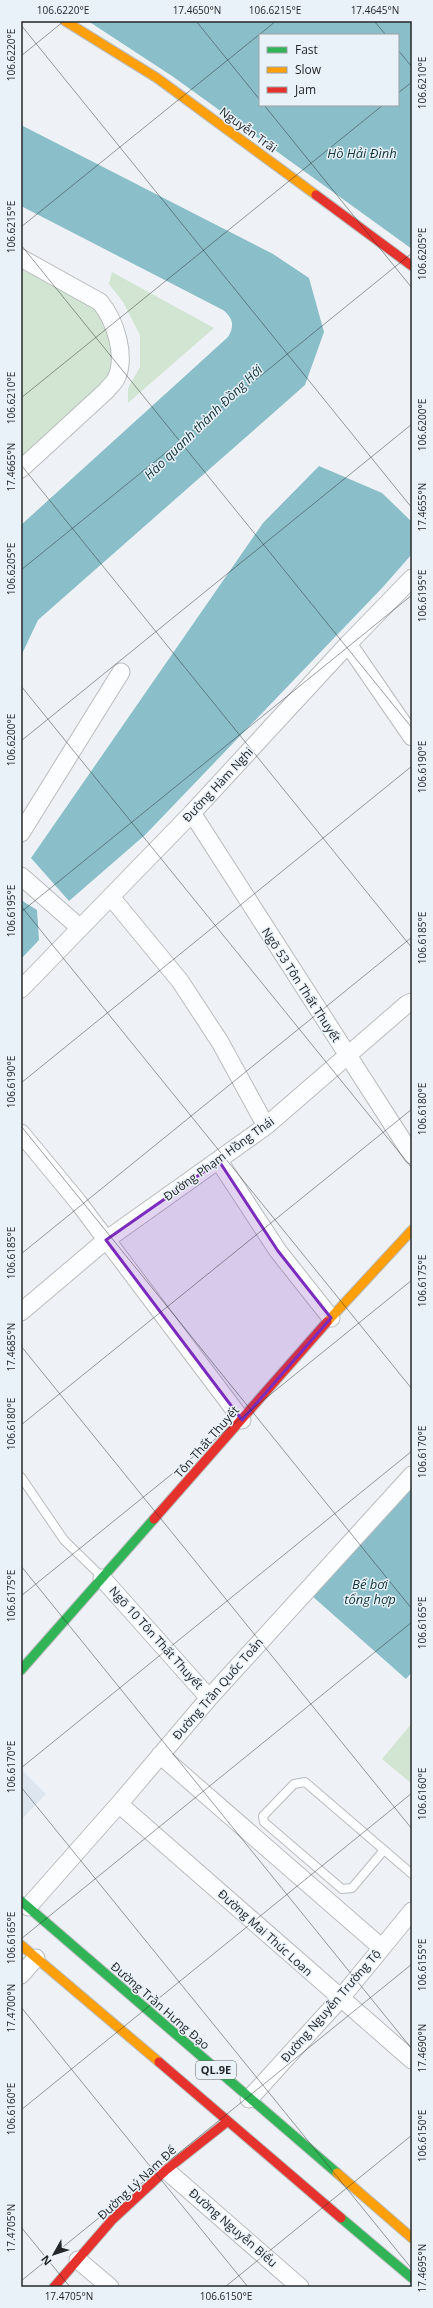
<svg xmlns="http://www.w3.org/2000/svg" width="433" height="2308" viewBox="0 0 433 2308" font-family="'Open Sans',sans-serif">
<style>
.built{fill:#dde6ef}
.green{fill:#d2e5d2}
.water{fill:#8abec8;fill-rule:evenodd}
.lines{fill:none;stroke-linecap:round;stroke-linejoin:round}
.lane-casing{stroke:#b8bcbe;stroke-width:10}
.street-casing{stroke:#b8bcbe;stroke-width:19}
.fast-casing{stroke:#b8bcbe;stroke-width:11}
.slow-casing{stroke:#b8bcbe;stroke-width:11}
.jam-casing{stroke:#b8bcbe;stroke-width:11}
.lane{stroke:#fcfdfe;stroke-width:8}
.street{stroke:#fcfdfe;stroke-width:17}
.fast{stroke:#30b455;stroke-width:9}
.slow{stroke:#ff9f0a;stroke-width:9}
.jam{stroke:#e5322d;stroke-width:9}
.marked{fill:#7b2cbf;fill-opacity:0.2;stroke:#7b2cbf;stroke-width:3;stroke-linejoin:round}
.ticks{fill:none;stroke:#242729;stroke-width:1;stroke-opacity:0.45}
.labels{text-anchor:middle;stroke-width:3;stroke-linejoin:round;paint-order:stroke}
.shield{fill:#eaf2f9;stroke:#5f6467;stroke-width:1}
.shield-label{font-size:11px;font-weight:bold;fill:#242729}
.street-label{font-size:12px;fill:#242729;stroke:#eaf2f9}
.water-label{font-size:13px;font-style:italic;fill:#0e3339;stroke:#eaf2f9}
.neatline{fill:none;stroke:#242729;stroke-width:1.5}
.ticks-label{font-size:10px;text-anchor:middle;fill:#242729}
</style>
<rect width="100%" height="100%" fill="#eef2f6"/>
<path class="built" d="M21,1769L46,1794L21,1820Z"/>
<path class="green" d="M21,266C44,276 92,301 105,321C114,335 112,356 113,372L21,465Z
M112,272L214,328L128,403V388L140,367V335L123,302L109,284Z
M412,1723V1784L382,1759Z"/>
<path class="water" d="M88,21H412V249L172,76ZM260,35H398V105H260Z
M21,125L273,254L309,278L324,332L305,385L38,620L21,656V525L228,337C235,326 233,318 223,310L21,206Z
M319,466L382,493L412,522V554L382,588L145,835L69,901L31,858L263,523Z
M21,900L37,910L39,940L21,959Z
M412,1481V1672L406,1679L311,1595Z"/>
<g class="lines">
<g class="lane-casing">
<path id="lane" d="M21,1477L64,1540L102,1577
M384,1850L352,1888L342,1889L264,1822L263,1816L294,1784L305,1782L412,1874"/>
</g>
<g class="street-casing">
<path id="street" d="M21,258L100,302C115,320 127,356 116,379C114,383 109,387 106,391L21,469
M348,644L412,737
M192,813L412,1155
M21,833L121,672
M21,876L79,927
M111,897L180,981L220,1042L266,1126
M21,989L192,813L348,644L412,578
M21,1133L78,1202L242,1420
M219,1161L278,1251L331,1318
M21,1312L106,1240L266,1126L407,1004L412,1002
M102,1578L209,1698
M160,1755L382,1948
M119,1804L412,2060
M28,1907L119,1804L209,1698L412,1475
M21,1975L36,1958
M249,2099L340,1999L412,1911
M166,2170L300,2287
M78,2260L110,2287"/>
</g>
<g class="fast-casing">
<path id="fast" d="M21,1670L154,1519
M21,1901L337,2173
M341,2218L412,2278"/>
</g>
<g class="slow-casing">
<path id="slow" d="M65,21L157,78L316,195
M327,1322L412,1230
M21,1945L159,2062
M337,2173L412,2238"/>
</g>
<g class="jam-casing">
<path id="jam" d="M316,195L412,266
M154,1519L327,1322
M159,2062L341,2218
M54,2287L112,2220L166,2170L228,2121"/>
</g>
<use href="#lane" class="lane"/>
<use href="#street" class="street"/>
<use href="#fast" class="fast"/>
<use href="#slow" class="slow"/>
<use href="#jam" class="jam"/>
</g>
<path class="marked" d="M219,1161L278,1251L331,1318L242,1420L106,1240Z"/>
<path class="ticks" d="M196,21L260,100M374,21L386,35M21,25L412,508M398,50L412,67M21,56L64,21M398,93L412,82M264,105L412,288M21,227L276,21M21,245L412,728M21,398L383,105M21,465L412,948M21,570L412,253M21,686L412,1168M21,741L412,424M21,906L412,1389M21,912L412,595M21,1083L412,766M21,1126L412,1609M21,1254L412,937M21,1346L412,1829M21,1425L412,1109M21,1566L412,2049M21,1596L412,1280M21,1768L412,1451M21,1787L412,2269M21,1939L412,1622M21,2007L248,2287M21,2110L412,1793M21,2227L70,2287M21,2281L412,1964M225,2287L412,2135"/>
<g class="labels">
<rect class="shield" x="196" y="2061" width="40" height="18" rx="3"/>
<g class="shield-label">
<text x="216" y="2074">QL.9E</text>
</g>
<g class="street-label">
<text transform="translate(248 130) rotate(36)" y="4">Nguyễn Trãi</text>
<text transform="translate(218 785) rotate(-47)" y="4">Đường Hàm Nghi</text>
<text transform="translate(301 985) rotate(57)" y="4">Ngõ 53 Tôn Thất Thuyết</text>
<text transform="translate(219 1159) rotate(-36)" y="4">Đường Phạm Hồng Thái</text>
<text transform="translate(207 1442) rotate(-49)" y="4">Tôn Thất Thuyết</text>
<text transform="translate(156 1638) rotate(48)" y="4">Ngõ 10 Tôn Thất Thuyết</text>
<text transform="translate(218 1689) rotate(-49)" y="4">Đường Trần Quốc Toản</text>
<text transform="translate(265 1933) rotate(42)" y="4">Đường Mai Thúc Loan</text>
<text transform="translate(160 2006) rotate(41)" y="4">Đường Trần Hưng Đạo</text>
<text transform="translate(331 2006) rotate(-49)" y="4">Đường Nguyễn Trường Tộ</text>
<text transform="translate(137 2183) rotate(-43)" y="4">Đường Lý Nam Đế</text>
<text transform="translate(233 2228) rotate(41)" y="4">Đường Nguyễn Biểu</text>
</g>
<g class="water-label">
<text x="362" y="158">Hồ Hải Đình</text>
<text transform="translate(203 422) rotate(-44)" y="5">Hào quanh thành Đồng Hới</text>
<text x="370" y="1589">Bể bơi<tspan x="370" dy="15">tổng hợp</tspan></text>
</g>
</g>
<rect width="433" height="2308" fill="none" stroke="#eaf2f9" stroke-width="44"/>
<rect x="259" y="34" width="140" height="72" fill="#eaf2f9" stroke="#9ba1a6"/>
<rect x="267" y="47" width="20" height="6" fill="#30b455" stroke="#9ba1a6"/>
<text x="295" y="54" font-size="12" fill="#242729">Fast</text>
<rect x="267" y="67" width="20" height="6" fill="#ff9f0a" stroke="#9ba1a6"/>
<text x="295" y="74" font-size="12" fill="#242729">Slow</text>
<rect x="267" y="87" width="20" height="6" fill="#e5322d" stroke="#9ba1a6"/>
<text x="295" y="94" font-size="12" fill="#242729">Jam</text>
<g transform="translate(54 2254) rotate(231)" stroke="#eaf2f9" stroke-width="3" paint-order="stroke">
<path d="M0-3L7 15L0 10L-7 15Z" fill="#242729"/>
<text y="-6" font-size="11" font-weight="bold" text-anchor="middle" fill="#242729">N</text>
</g>
<rect x="22" y="22" width="389" height="2264" class="neatline"/>
<g class="ticks-label">
<text x="63" y="14">106.6220°E</text>
<text x="197" y="14">17.4650°N</text>
<text x="275" y="14">106.6215°E</text>
<text x="375" y="14">17.4645°N</text>
<text transform="translate(11 55) rotate(-90)" y="4">106.6220°E</text>
<text transform="translate(422 83) rotate(-90)" y="4">106.6210°E</text>
<text transform="translate(11 227) rotate(-90)" y="4">106.6215°E</text>
<text transform="translate(422 254) rotate(-90)" y="4">106.6205°E</text>
<text transform="translate(11 398) rotate(-90)" y="4">106.6210°E</text>
<text transform="translate(422 425) rotate(-90)" y="4">106.6200°E</text>
<text transform="translate(11 467) rotate(-90)" y="4">17.4665°N</text>
<text transform="translate(422 507) rotate(-90)" y="4">17.4655°N</text>
<text transform="translate(11 569) rotate(-90)" y="4">106.6205°E</text>
<text transform="translate(422 596) rotate(-90)" y="4">106.6195°E</text>
<text transform="translate(11 740) rotate(-90)" y="4">106.6200°E</text>
<text transform="translate(422 767) rotate(-90)" y="4">106.6190°E</text>
<text transform="translate(11 911) rotate(-90)" y="4">106.6195°E</text>
<text transform="translate(422 938) rotate(-90)" y="4">106.6185°E</text>
<text transform="translate(11 1082) rotate(-90)" y="4">106.6190°E</text>
<text transform="translate(422 1109) rotate(-90)" y="4">106.6180°E</text>
<text transform="translate(11 1253) rotate(-90)" y="4">106.6185°E</text>
<text transform="translate(422 1281) rotate(-90)" y="4">106.6175°E</text>
<text transform="translate(11 1347) rotate(-90)" y="4">17.4685°N</text>
<text transform="translate(11 1424) rotate(-90)" y="4">106.6180°E</text>
<text transform="translate(422 1452) rotate(-90)" y="4">106.6170°E</text>
<text transform="translate(11 1596) rotate(-90)" y="4">106.6175°E</text>
<text transform="translate(422 1623) rotate(-90)" y="4">106.6165°E</text>
<text transform="translate(11 1767) rotate(-90)" y="4">106.6170°E</text>
<text transform="translate(422 1794) rotate(-90)" y="4">106.6160°E</text>
<text transform="translate(11 1938) rotate(-90)" y="4">106.6165°E</text>
<text transform="translate(422 1965) rotate(-90)" y="4">106.6155°E</text>
<text transform="translate(11 2008) rotate(-90)" y="4">17.4700°N</text>
<text transform="translate(422 2048) rotate(-90)" y="4">17.4690°N</text>
<text transform="translate(11 2109) rotate(-90)" y="4">106.6160°E</text>
<text transform="translate(422 2136) rotate(-90)" y="4">106.6150°E</text>
<text transform="translate(11 2228) rotate(-90)" y="4">17.4705°N</text>
<text transform="translate(422 2268) rotate(-90)" y="4">17.4695°N</text>
<text x="69" y="2300">17.4705°N</text>
<text x="226" y="2300">106.6150°E</text>
</g>
</svg>
